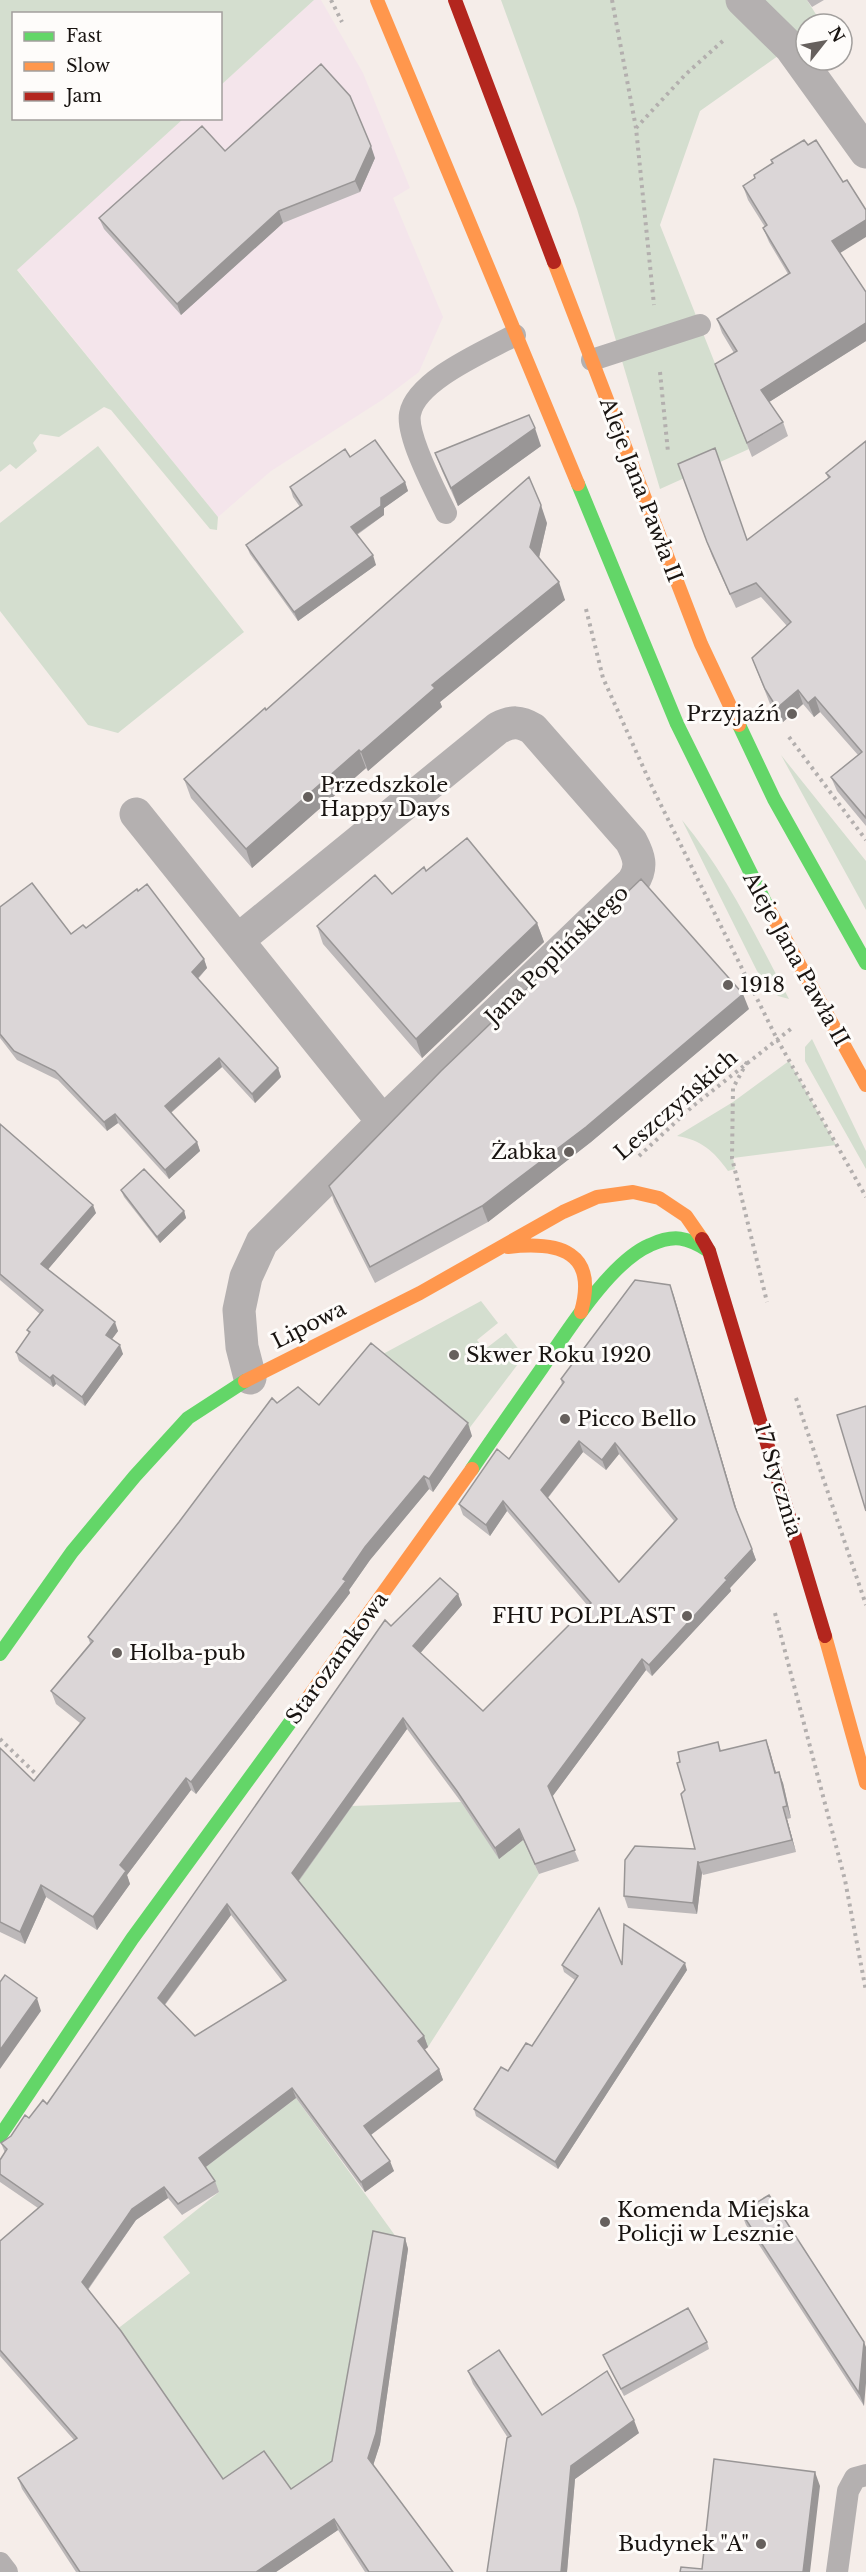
<svg xmlns="http://www.w3.org/2000/svg" width="866" height="2572" viewBox="0 0 866 2572" font-family="'Libre Baskerville',serif">
<style>
.commercial{fill:#f4e5eb}
.green{fill:#d4decf}
.lines{fill:none;stroke-linecap:round;stroke-linejoin:round}
.path{stroke:#b3afae;stroke-width:4;stroke-dasharray:3 4.5;stroke-linecap:butt}
.lane{stroke:#b4b0b0;stroke-width:22}
.street{stroke:#b4b0b0;stroke-width:33}
.fast{stroke:#63d668;stroke-width:14}
.slow{stroke:#ff974d;stroke-width:14}
.jam{stroke:#b3261e;stroke-width:14}
.wall{fill:#bcb8b9;fill-rule:evenodd}
.shaded-wall{fill:#999696}
.building{fill:#dbd6d7;stroke:#999696;stroke-width:1.5;fill-rule:evenodd}
.poi-dot{fill:#66605d;stroke:#fefcfa;stroke-width:2}
.labels{text-anchor:middle;stroke-width:6;stroke-linejoin:round;paint-order:stroke}
.street-label{font-size:21px;fill:#191411;stroke:#fefcfa}
.poi-label{font-size:21px;fill:#191411;stroke:#fefcfa;text-anchor:start}
</style>
<rect width="100%" height="100%" fill="#f5ede9"/>
<path class="commercial" d="M314,0H321L363,73L410,188L393,198L443,317L419,372L382,400L271,471L218,517L17,269L183,119L220,118L221,85Z"/>
<path class="green" d="M0,0H314L221,85L220,14H14V118L183,119L17,270L218,517L217,530L210,529L111,410L104,407L59,437L40,434L33,443L37,451L16,469L10,464L0,472Z
M501,0H807L822,24H806V36L700,111L660,225L749,449L660,489L577,209Z
M98,446L244,632L118,733L88,725L0,611V523Z
M781,755L866,861V910Z
M682,820C727,874 756,937 789,999L778,996L757,971Z
M812,1039L866,1151V1169L805,1061V1047Z
M789,1061L836,1145L733,1158L735,1169L728,1171C714,1151 701,1140 677,1136L733,1102Z
M481,1301L498,1323L477,1340L484,1350L506,1333L524,1356L468,1430L383,1354Z
M461,1802L499,1858L523,1840L539,1874L428,2047L292,1879L352,1806Z
M296,2098L404,2248L339,2469L295,2500L222,2484L116,2330L190,2273L163,2237L219,2192L203,2169Z"/>
<g class="lines">
<path class="path" d="M331,0L342,22
M612,0L636,128L654,305
M636,128L685,75L726,38
M660,372L668,452
M586,609L603,678L653,789L777,1039L866,1197
M789,737L866,840
M747,1062L733,1088L732,1158L767,1302
M639,1156L693,1106L792,1028
M796,1398L866,1605
M775,1613L845,1880L866,1991
M0,1739L40,1778"/>
<path class="lane" d="M592,360L700,325
M446,513C436,492 406,436 410,414C416,380 486,351 515,335
M0,2563L7,2572
M837,2572L848,2491L855,2478L866,2475"/>
<path class="street" d="M742,0L791,48L866,152
M136,814L383,1122
M238,940L498,728C512,721 520,721 533,729L631,841C639,856 643,867 633,882L383,1122L262,1242L246,1277L239,1310L242,1347L250,1378"/>
<path class="fast" d="M578,484L677,724L768,908
M739,725L774,799L866,963
M472,1469C495,1435 519,1401 542,1368C567,1332 610,1262 650,1245C674,1234 687,1237 709,1251
M0,1654L72,1552L135,1476L188,1418L245,1381
M0,2136L132,1939L297,1713"/>
<path class="slow" d="M377,0L578,484
M554,262L701,644L739,725
M768,908L866,1085
M508,1247C560,1241 598,1252 581,1312
M245,1381L420,1293L563,1212L597,1197L633,1192L659,1198L686,1216L702,1239
M825,1636L866,1783
M297,1713L472,1469"/>
<path class="jam" d="M455,0L554,262
M702,1239L709,1251L825,1636"/>
</g>
<path class="wall" d="M807,0H824L812,7Z
M225,151L375,158L360,192L283,223L181,315L104,229L99,218Z
M771,160L840,253L866,341L769,402L783,422L788,436L752,457L715,364L734,353L722,333L717,319L788,274L769,242L763,228L765,227L748,200L743,186L755,178L754,175L772,164Z
M866,441V826L837,791L831,777L858,755L820,712L814,717L803,704L783,722L770,704L752,658L787,626L761,597L736,608L712,556L678,464L747,540L828,478L826,473Z
M541,446L458,506L442,471L435,453Z
M350,457L405,482L408,491L384,508V515L357,535L376,565L298,621L250,554L246,545L300,507L293,497L290,487Z
M547,523L539,558L565,600L440,702L442,707L368,771L366,768L252,868L191,798L184,779L266,710Z
M426,871L537,923L544,942L422,1058L323,944L317,926L392,894Z
M0,907L71,934L86,928L204,959L207,968L198,979L278,1068L281,1077L255,1103L222,1067L171,1113L197,1142L200,1151L169,1179L118,1123L107,1131L58,1080L17,1060L0,1038Z
M749,1009L591,1142L488,1222L375,1283L334,1202L329,1186Z
M0,1124L96,1213L48,1269L118,1331L112,1339L123,1354L85,1406L56,1384L53,1387L19,1361L16,1352L29,1334L27,1330L40,1314L0,1280Z
M121,1190L184,1211L186,1218L160,1243L124,1197Z
M670,1285L738,1514L756,1560L730,1588L731,1591L652,1676L646,1670L552,1797L579,1861L539,1874L523,1840L499,1859L461,1802L407,1729L299,1881L424,2036L428,2047L424,2050L439,2069L443,2080L371,2135L394,2171L365,2192L296,2098L206,2167L215,2181L219,2192L182,2215L168,2198L136,2220L88,2290L223,2479L291,2489L332,2461L405,2238L408,2249L380,2444L373,2465L453,2572H365L338,2530L276,2572H76L22,2489L18,2478L74,2440L0,2356V2241L38,2208L0,2182V2160L5,2153L1,2143L11,2136L29,2118L47,2104L391,1626L458,1594L462,1605L420,1653L483,1711L588,1606L507,1511L490,1536L463,1515L459,1504L509,1459L562,1385L561,1379ZM583,1452L606,1470L619,1454L674,1521L619,1582L548,1498ZM231,1915L283,1982L195,2036L165,2005Z
M277,1403L319,1405L472,1436L433,1492L429,1489L370,1560L349,1590L350,1593L196,1794L191,1790L127,1875L130,1884L97,1930L46,1897L25,1944L0,1932V1748L34,1781L80,1723L56,1704L51,1691L90,1643L88,1637Z
M766,1740L776,1772L783,1783L791,1818L787,1819L796,1852L703,1875L702,1873L697,1914L628,1908L624,1896L695,1849L680,1762L718,1742L721,1751Z
M562,1965H622L687,1970L558,2169L476,2116L474,2109L532,2046L575,1980L564,1972Z
M741,2212L864,2342V2406L746,2225Z
M707,2342L709,2349L624,2396L606,2361L603,2355Z
M468,2371L542,2415L639,2433L575,2479L567,2572H487L508,2438L473,2384Z"/>
<path class="shaded-wall" d="M371,146L375,158L360,192L355,181Z
M279,211L283,223L181,315L177,304Z
M866,220V237L837,255L832,241Z
M866,323V341L766,404L761,390Z
M535,428L541,446L458,506L451,488Z
M405,482L408,491L384,508V515L354,536L351,527L381,498Z
M541,505L547,523L537,566L530,547Z
M373,555L376,565L298,621L294,612Z
M559,582L565,600L440,702L442,707L368,771L361,752L432,685Z
M798,690L803,704L783,722L777,708Z
M815,697L820,712L814,717L808,703Z
M359,750L366,768L252,868L246,849Z
M537,923L544,942L422,1058L416,1039Z
M204,959L207,968L195,981L192,972Z
M743,994L749,1009L591,1142L488,1222L482,1206Z
M219,1058L222,1067L168,1115L165,1106Z
M278,1068L281,1077L255,1103L252,1094Z
M115,1114L118,1123L107,1131L104,1122Z
M197,1142L200,1151L169,1179L165,1170Z
M93,1205L96,1213L45,1273L41,1264Z
M184,1211L186,1218L160,1243L157,1237Z
M670,1285L674,1296L739,1518L735,1507Z
M115,1322L118,1331L109,1343L106,1335Z
M120,1345L123,1354L85,1406L82,1397Z
M53,1375L56,1384L53,1387L50,1378Z
M468,1423L472,1436L433,1492L429,1479Z
M579,1441L583,1452L545,1501L541,1490Z
M615,1443L619,1454L606,1470L602,1460Z
M424,1476L429,1489L370,1560L349,1590L350,1593L196,1794L191,1782L343,1579L365,1547Z
M503,1501L507,1511L490,1536L486,1525Z
M752,1549L756,1560L730,1588L731,1591L652,1676L649,1665Z
M458,1594L462,1605L417,1657L413,1646Z
M642,1659L646,1670L552,1797L548,1786Z
M403,1718L407,1729L296,1884L292,1873Z
M766,1740L770,1751L779,1784L775,1773Z
M779,1772L783,1783L791,1818L787,1806Z
M186,1778L191,1790L127,1875L130,1884L97,1930L93,1917L120,1865Z
M783,1807L787,1819L796,1852L792,1840Z
M519,1829L523,1840L499,1859L495,1848Z
M698,1861L702,1873L697,1914L693,1903Z
M41,1885L46,1897L25,1944L20,1932Z
M227,1904L231,1915L162,2008L158,1998Z
M685,1963L687,1970L558,2169L555,2162Z
M37,1998L41,2011L0,2069V2050Z
M424,2036L428,2047L422,2052L418,2041Z
M439,2069L443,2080L368,2137L364,2126Z
M292,2088L296,2098L203,2169L199,2158Z
M390,2161L394,2171L365,2192L361,2182Z
M164,2187L168,2198L136,2220L85,2293L82,2282L132,2209Z
M405,2238L408,2249L380,2444L372,2469L368,2458Z
M864,2342L866,2347V2383L864,2406L859,2393Z
M634,2420L639,2433L575,2479L567,2572H561L571,2466Z
M815,2472L820,2486L810,2572H803Z
M334,2519L338,2530L276,2572H256Z"/>
<path class="building" d="M321,64L350,96L371,146L355,181L279,211L177,304L99,218L202,126L225,151Z
M804,140L808,145L816,140L843,182L847,180L866,210V220L832,241L866,292V323L761,390L783,422L747,443L715,364L737,351L717,319L790,273L763,228L767,225L743,186L755,178L754,175L773,163L771,160Z
M529,415L535,428L451,488L435,453Z
M375,440L405,482L381,498V506L351,527L373,555L294,612L246,545L302,505L290,487L345,449L350,457Z
M866,441V818L831,777L862,752L815,697L808,703L798,690L777,708L765,689L752,658L791,622L756,583L730,594L707,542L678,464L715,448L747,540L830,477L826,473Z
M529,477L541,505L530,547L559,582L432,685L435,688L361,752L359,750L246,849L184,779L265,708L266,710Z
M467,838L537,923L416,1039L317,926L375,875L392,894L424,867L426,871Z
M641,879L743,994L586,1127L482,1206L370,1267L329,1186L441,1071Z
M32,883L71,934L83,925L86,928L137,889L138,891L147,884L204,959L192,972L278,1068L252,1094L219,1058L165,1106L197,1142L165,1170L115,1114L104,1122L55,1071L14,1051L0,1034V907Z
M0,1124L93,1205L41,1264L115,1322L106,1335L120,1345L82,1397L53,1375L50,1378L16,1352L30,1332L27,1330L43,1310L0,1274Z
M144,1169L184,1211L157,1237L121,1190Z
M635,1280L670,1285L735,1507L752,1549L725,1578L727,1580L649,1665L642,1659L548,1786L575,1850L535,1864L519,1829L495,1848L457,1791L403,1718L292,1873L424,2036L418,2041L439,2069L364,2126L390,2161L361,2182L292,2088L199,2158L215,2181L178,2204L164,2187L132,2209L82,2282L121,2331L223,2479L264,2451L291,2489L332,2461L373,2231L405,2238L376,2433L368,2458L453,2572H369L334,2519L256,2572H80L18,2478L77,2438L0,2350V2241L43,2204L0,2174V2160L7,2149L1,2143L11,2136L25,2115L29,2118L43,2100L47,2104L385,1620L391,1626L440,1578L458,1594L413,1646L483,1711L591,1603L503,1501L486,1525L459,1504L497,1449L509,1459L564,1382L561,1379ZM579,1441L602,1460L615,1443L677,1519L619,1582L541,1490ZM227,1904L286,1980L195,2036L158,1998Z
M371,1343L468,1423L429,1479L424,1476L365,1547L343,1579L346,1581L191,1782L186,1778L120,1865L126,1871L93,1917L41,1885L20,1932L0,1922V1748L34,1781L85,1718L51,1691L93,1641L88,1637L179,1522L272,1398L277,1403L298,1387L319,1405Z
M866,1406V1511L837,1415Z
M766,1740L775,1773L779,1772L787,1806L783,1807L792,1840L698,1863V1861L693,1903L624,1896L625,1860L635,1846L695,1849L681,1794L685,1790L677,1763L680,1762L678,1752L718,1742L720,1751Z
M599,1908L622,1965L624,1924L685,1963L555,2162L474,2109L501,2067L508,2071L526,2043L532,2046L578,1976L562,1965Z
M5,1975L37,1998L0,2050V1982Z
M769,2195L864,2342L859,2393L741,2212Z
M688,2308L707,2342L621,2389L603,2355Z
M499,2350L542,2415L607,2371L634,2420L571,2466L561,2572H487L507,2438L511,2436L468,2371Z
M714,2459L815,2472L803,2572H680L681,2567L702,2569Z"/>
<g class="poi-dot">
<circle cx="792" cy="714" r="6"/>
<circle cx="308" cy="797" r="6"/>
<circle cx="728" cy="985" r="6"/>
<circle cx="569" cy="1152" r="6"/>
<circle cx="454" cy="1355" r="6"/>
<circle cx="565" cy="1419" r="6"/>
<circle cx="687" cy="1616" r="6"/>
<circle cx="117" cy="1653" r="6"/>
<circle cx="605" cy="2222" r="6"/>
<circle cx="761" cy="2544" r="6"/>
</g>
<g class="labels">
<g class="street-label">
<text transform="translate(641 490) rotate(69)" y="7">Aleje Jana Pawła II</text>
<text transform="translate(557 955) rotate(-44)" y="7">Jana Poplińskiego</text>
<text transform="translate(796 959) rotate(61)" y="7">Aleje Jana Pawła II</text>
<text transform="translate(676 1105) rotate(-41)" y="7">Leszczyńskich</text>
<text transform="translate(309 1325) rotate(-27)" y="7">Lipowa</text>
<text transform="translate(778 1480) rotate(73)" y="7">17 Stycznia</text>
<text transform="translate(337 1658) rotate(-54)" y="7">Starozamkowa</text>
</g>
<g class="poi-label">
<text x="780" y="721" text-anchor="end">Przyjaźń</text>
<text x="320" y="792">Przedszkole<tspan x="320" dy="24">Happy Days</tspan></text>
<text x="740" y="992">1918</text>
<text x="557" y="1159" text-anchor="end">Żabka</text>
<text x="466" y="1362">Skwer Roku 1920</text>
<text x="577" y="1426">Picco Bello</text>
<text x="675" y="1623" text-anchor="end">FHU POLPLAST</text>
<text x="129" y="1660">Holba-pub</text>
<text x="617" y="2217">Komenda Miejska<tspan x="617" dy="24">Policji w Lesznie</tspan></text>
<text x="749" y="2551" text-anchor="end">Budynek "A"</text>
</g>
</g>
<rect x="12" y="12" width="210" height="108" fill="#fefcfa" stroke="#a29f9d" stroke-width="1.5"/>
<rect x="24" y="32" width="30" height="9" fill="#63d668" stroke="#a29f9d" stroke-width="1.5"/>
<text x="66" y="42" font-size="18" fill="#191411">Fast</text>
<rect x="24" y="62" width="30" height="9" fill="#ff974d" stroke="#a29f9d" stroke-width="1.5"/>
<text x="66" y="72" font-size="18" fill="#191411">Slow</text>
<rect x="24" y="92" width="30" height="9" fill="#b3261e" stroke="#a29f9d" stroke-width="1.5"/>
<text x="66" y="102" font-size="18" fill="#191411">Jam</text>
<g transform="translate(824 42) rotate(59)"><circle r="28" fill="#fefcfa" stroke="#a29f9d" stroke-width="1.5"/>
<path d="M0-4.5L10 22L0 15L-10 22Z" fill="#66605d"/>
<text y="-9" font-size="16" font-weight="bold" text-anchor="middle" fill="#191411">N</text>
</g>
</svg>
